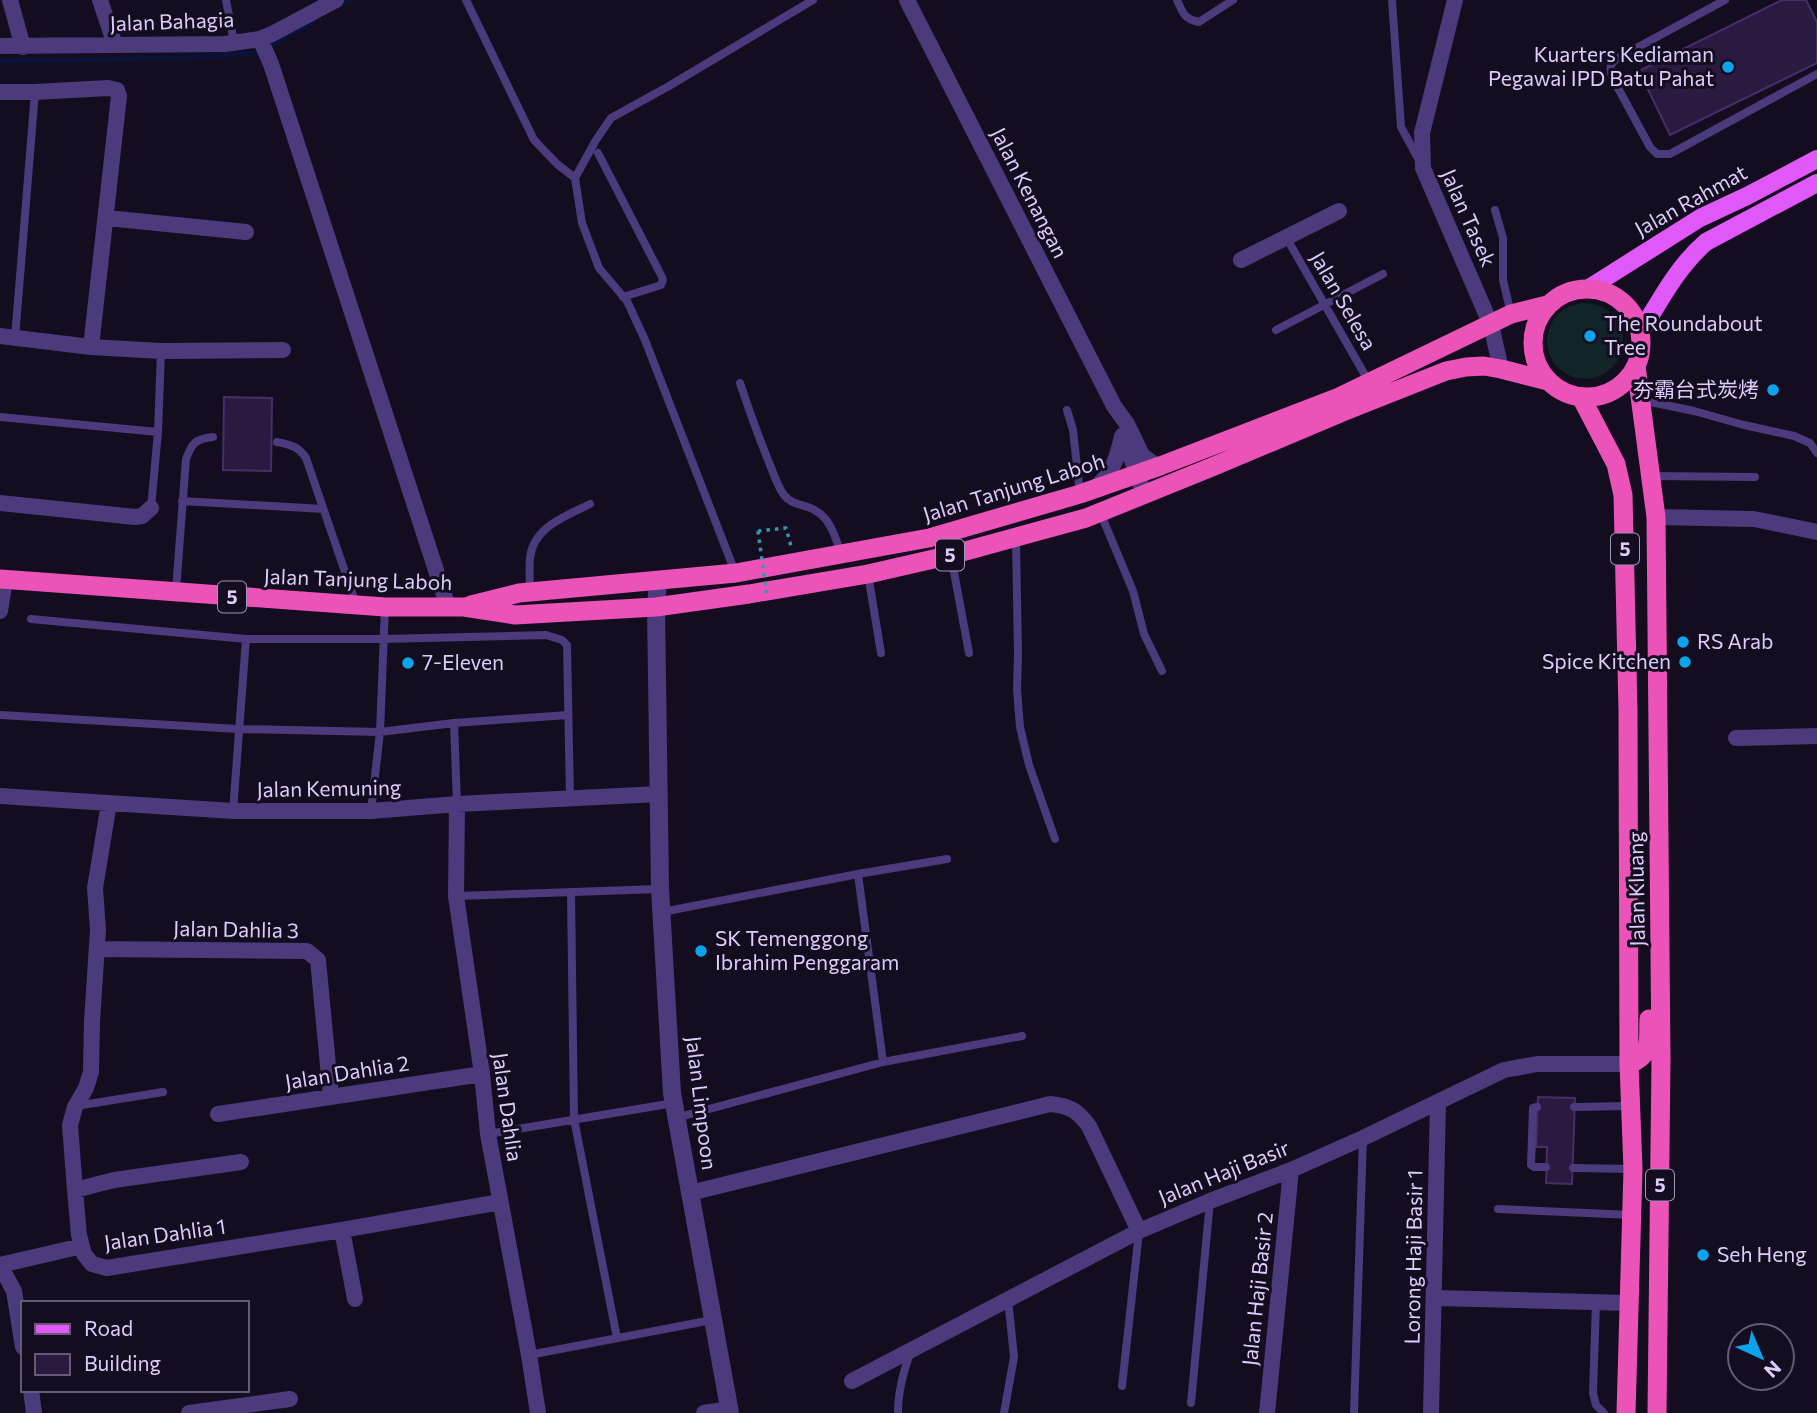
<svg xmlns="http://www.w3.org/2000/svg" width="1817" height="1413" viewBox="0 0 1817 1413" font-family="Commissioner,'Noto Sans SC',sans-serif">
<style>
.green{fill:#112428}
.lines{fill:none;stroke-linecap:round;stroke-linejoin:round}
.stream{stroke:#0b123a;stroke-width:5}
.building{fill:#2a1a3f;stroke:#472d6a;stroke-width:2}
.path{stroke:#3298ac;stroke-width:3.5;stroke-dasharray:3.5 5;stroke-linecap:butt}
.service{stroke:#4b3a7c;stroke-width:8}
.minor{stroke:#4b3a7c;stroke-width:16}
.tertiary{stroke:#4b3a7c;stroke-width:18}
.primary{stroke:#e059f8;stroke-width:18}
.trunk{stroke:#ec53b8;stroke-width:19}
.path-bridge{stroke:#3298ac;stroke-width:3.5;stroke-dasharray:3.5 5;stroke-linecap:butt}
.poi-dot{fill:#0aa3ec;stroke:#140d1f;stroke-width:2.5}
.labels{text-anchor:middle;stroke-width:6;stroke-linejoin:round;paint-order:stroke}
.shield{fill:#140d1f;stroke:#a193ba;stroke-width:2}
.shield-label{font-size:19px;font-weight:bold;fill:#ddcdfd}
.street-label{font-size:21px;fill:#ddcdfd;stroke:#140d1f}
.poi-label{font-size:21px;fill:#ddcdfd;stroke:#140d1f;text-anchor:start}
</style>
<rect width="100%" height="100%" fill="#140d1f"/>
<path class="green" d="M1547 341a38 38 0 1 1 76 0a38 38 0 1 1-76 0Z"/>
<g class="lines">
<path class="stream" d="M337,7L350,0
M0,61L184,58L257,53L314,21"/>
</g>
<path class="building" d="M1782,0H1806L1817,22V63L1670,135L1639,71Z
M224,397L272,398L271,471L223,470Z
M1538,1097L1575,1098L1572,1184L1546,1183L1547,1147H1536Z"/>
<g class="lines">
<path class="path" d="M758,531L786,528L791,546"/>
<path class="service" d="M226,0L234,42
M466,0L534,140L557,164L575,178
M1177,0C1183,13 1184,19 1199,22L1233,0
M1392,0L1401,127L1420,162
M1725,0L1618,58C1610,64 1609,67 1612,77L1650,147L1657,154H1670L1817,74
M598,153L662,277L663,280L661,285L623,297
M1495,210L1503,238V280L1511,314
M1286,237L1369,382
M1276,330L1383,274
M15,338L35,92
M740,383C749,410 759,438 770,465C774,475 778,487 784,495C790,503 799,504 808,507C829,514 835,535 841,554
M1641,400L1694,411L1744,425L1794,436L1810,443L1817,453
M1067,410L1073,430L1080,494
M0,417L158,432
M277,442C291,445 298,446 306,458L356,604
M1651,476L1755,477
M182,501L323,509
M151,508L158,432L161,351
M1100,512L1133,591L1144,634L1162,671
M1016,540L1018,654L1017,690L1020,727L1029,765L1055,839
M951,556L969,653
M735,572L645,340L627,301L599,268L582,223L575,178L596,140L611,118L669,86L813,0
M868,574L881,653
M176,590L186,459C192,443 195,439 213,437
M530,592C530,580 529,569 530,558C533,527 566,516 590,504
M31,619L246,639H383L546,635L562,640L567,645L570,798
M0,715L238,729L380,732L454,723L568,715
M454,723L457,804
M233,811L246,639
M371,811L380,732L385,607
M858,874L947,859
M571,892L574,1119L617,1338
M456,896L660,889
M662,912L858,874L883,1062
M76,1106L163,1092
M1537,1107L1533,1108L1531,1165L1534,1167H1546
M1574,1107L1630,1106
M676,1118L883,1062L1022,1036
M488,1134L674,1103
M1573,1168L1633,1169
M1498,1209L1632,1215
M1596,1302L1593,1393L1596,1405L1604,1413
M529,1355L712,1320
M1122,1386L1139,1232
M1191,1403L1210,1201
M898,1413C898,1391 903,1372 911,1351
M1004,1413L1014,1357L1008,1299
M1354,1413L1363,1138"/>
<path class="minor" d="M10,0L23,47
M100,0L115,45
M907,0L1114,406L1127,424L1142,455L1151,462L1160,466
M1455,0L1422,133L1423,168L1491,325L1501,369
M260,39L271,64L448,607
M0,46L225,44L260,39L272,34L336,0
M0,92H35L108,88L117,90L119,96L91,347
M107,218L246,232
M1241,260L1339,211
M0,336L91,347L161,351L283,350
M1123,435L1144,494
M1095,488C1113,472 1117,459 1122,436
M0,503L135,517L142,516L151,508
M1656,517L1754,519L1817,532
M0,611L5,580
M1736,738L1817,736
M0,796L233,811H371L457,804L659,794
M109,803L95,888L98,930L92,1021L91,1072L86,1088L75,1107L70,1125L75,1190L79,1235L84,1254L92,1264L107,1268L342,1230L500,1202
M457,804L456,896L482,1074L488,1134L529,1355L538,1413
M97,949L307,951L318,960L331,1097
M218,1114L482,1074
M75,1190L114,1180L241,1162
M690,1193L1050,1104C1070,1106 1077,1110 1089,1126L1139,1231
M342,1230L355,1299
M0,1265L14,1291L23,1347
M0,1265L82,1246
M1435,1298L1629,1303
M852,1381L1139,1231L1210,1201L1291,1170L1363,1138L1504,1070L1537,1064H1629
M31,1390L34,1413
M189,1413L290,1399
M704,1413L729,1409
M1267,1413L1291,1170
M1431,1413L1438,1102"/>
<path class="tertiary" d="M658,581L656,607L660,889L672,1093L730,1413"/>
<path class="primary" d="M1589,288L1700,218L1747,196L1817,159
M1640,333C1660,301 1677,267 1706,242L1817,183"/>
<path class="trunk" d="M1533 343a54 54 0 1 1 108 0a54 54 0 1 1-108 0Z
M1636,366L1656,517L1661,1060L1657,1413
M1581,397L1616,464L1623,495L1628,711L1629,1064L1633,1169L1626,1413
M0,579L385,607H464L515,615L656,607L749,594L868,574L951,555L1086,518L1212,467L1345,411L1446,371L1466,367L1484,366L1501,369L1548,381
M471,605L519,593L736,573L929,538L1080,494L1160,466L1339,397L1511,314L1547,305
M1629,1064C1653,1056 1648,1040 1649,1019"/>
<path class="path-bridge" d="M758,531L767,597"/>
</g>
<g class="poi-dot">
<circle cx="1728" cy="67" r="7"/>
<circle cx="1590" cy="336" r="7"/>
<circle cx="1773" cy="390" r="7"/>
<circle cx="1683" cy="642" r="7"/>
<circle cx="1685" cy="662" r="7"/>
<circle cx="408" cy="663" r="7"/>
<circle cx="701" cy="951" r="7"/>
<circle cx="1703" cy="1255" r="7"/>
</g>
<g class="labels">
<g class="shield">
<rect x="1611" y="533.5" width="28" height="31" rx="5"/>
<rect x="936" y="539.5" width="28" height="31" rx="5"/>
<rect x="218" y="581.5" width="28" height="31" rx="5"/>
<rect x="1646" y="1169.5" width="28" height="31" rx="5"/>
</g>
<g class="shield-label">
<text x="1625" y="556">5</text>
<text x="950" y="562">5</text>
<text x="232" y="604">5</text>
<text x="1660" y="1192">5</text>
</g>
<g class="street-label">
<text transform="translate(172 22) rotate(-2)" y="7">Jalan Bahagia</text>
<text transform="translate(1029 193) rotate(63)" y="7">Jalan Kenangan</text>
<text transform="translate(1691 201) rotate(-29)" y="7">Jalan Rahmat</text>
<text transform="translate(1468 218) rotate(66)" y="7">Jalan Tasek</text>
<text transform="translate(1343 301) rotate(60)" y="7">Jalan Selesa</text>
<text transform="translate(1014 488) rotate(-17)" y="7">Jalan Tanjung Laboh</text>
<text transform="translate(358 580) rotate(2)" y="7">Jalan Tanjung Laboh</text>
<text transform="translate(329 789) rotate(-1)" y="7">Jalan Kemuning</text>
<text transform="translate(1637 889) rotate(-91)" y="7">Jalan Kluang</text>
<text transform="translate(236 930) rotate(1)" y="7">Jalan Dahlia 3</text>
<text transform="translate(347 1073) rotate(-9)" y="7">Jalan Dahlia 2</text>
<text transform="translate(701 1103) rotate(83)" y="7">Jalan Limpoon</text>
<text transform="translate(507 1107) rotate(82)" y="7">Jalan Dahlia</text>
<text transform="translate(1224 1173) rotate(-22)" y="7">Jalan Haji Basir</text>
<text transform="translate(165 1235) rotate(-8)" y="7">Jalan Dahlia 1</text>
<text transform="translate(1414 1257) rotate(-89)" y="7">Lorong Haji Basir 1</text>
<text transform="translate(1258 1289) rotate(-84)" y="7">Jalan Haji Basir 2</text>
</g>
<g class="poi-label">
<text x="1714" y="62" text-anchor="end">Kuarters Kediaman<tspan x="1714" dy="24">Pegawai IPD Batu Pahat</tspan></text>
<text x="1604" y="331">The Roundabout<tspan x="1604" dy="24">Tree</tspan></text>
<text x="1759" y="397" text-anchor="end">夯霸台式炭烤</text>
<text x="1697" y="649">RS Arab</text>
<text x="1671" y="669" text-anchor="end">Spice Kitchen</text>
<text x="422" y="670">7-Eleven</text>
<text x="715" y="946">SK Temenggong<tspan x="715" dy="24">Ibrahim Penggaram</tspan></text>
<text x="1717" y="1262">Seh Heng</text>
</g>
</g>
<rect x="21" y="1301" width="228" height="91" fill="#140d1f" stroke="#645a78" stroke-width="2"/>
<rect x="35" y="1324" width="35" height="10" fill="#e059f8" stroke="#645a78" stroke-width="2"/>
<text x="84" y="1336" font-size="21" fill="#ddcdfd">Road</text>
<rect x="35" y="1354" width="35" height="21" fill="#2a1a3f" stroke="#645a78" stroke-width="2"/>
<text x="84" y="1371" font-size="21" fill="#ddcdfd">Building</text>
<g transform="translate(1761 1357) rotate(136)"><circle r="33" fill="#140d1f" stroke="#645a78" stroke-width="2"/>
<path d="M0-5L12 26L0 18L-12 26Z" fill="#0aa3ec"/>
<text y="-10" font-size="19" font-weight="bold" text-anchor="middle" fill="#ddcdfd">N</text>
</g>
</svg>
